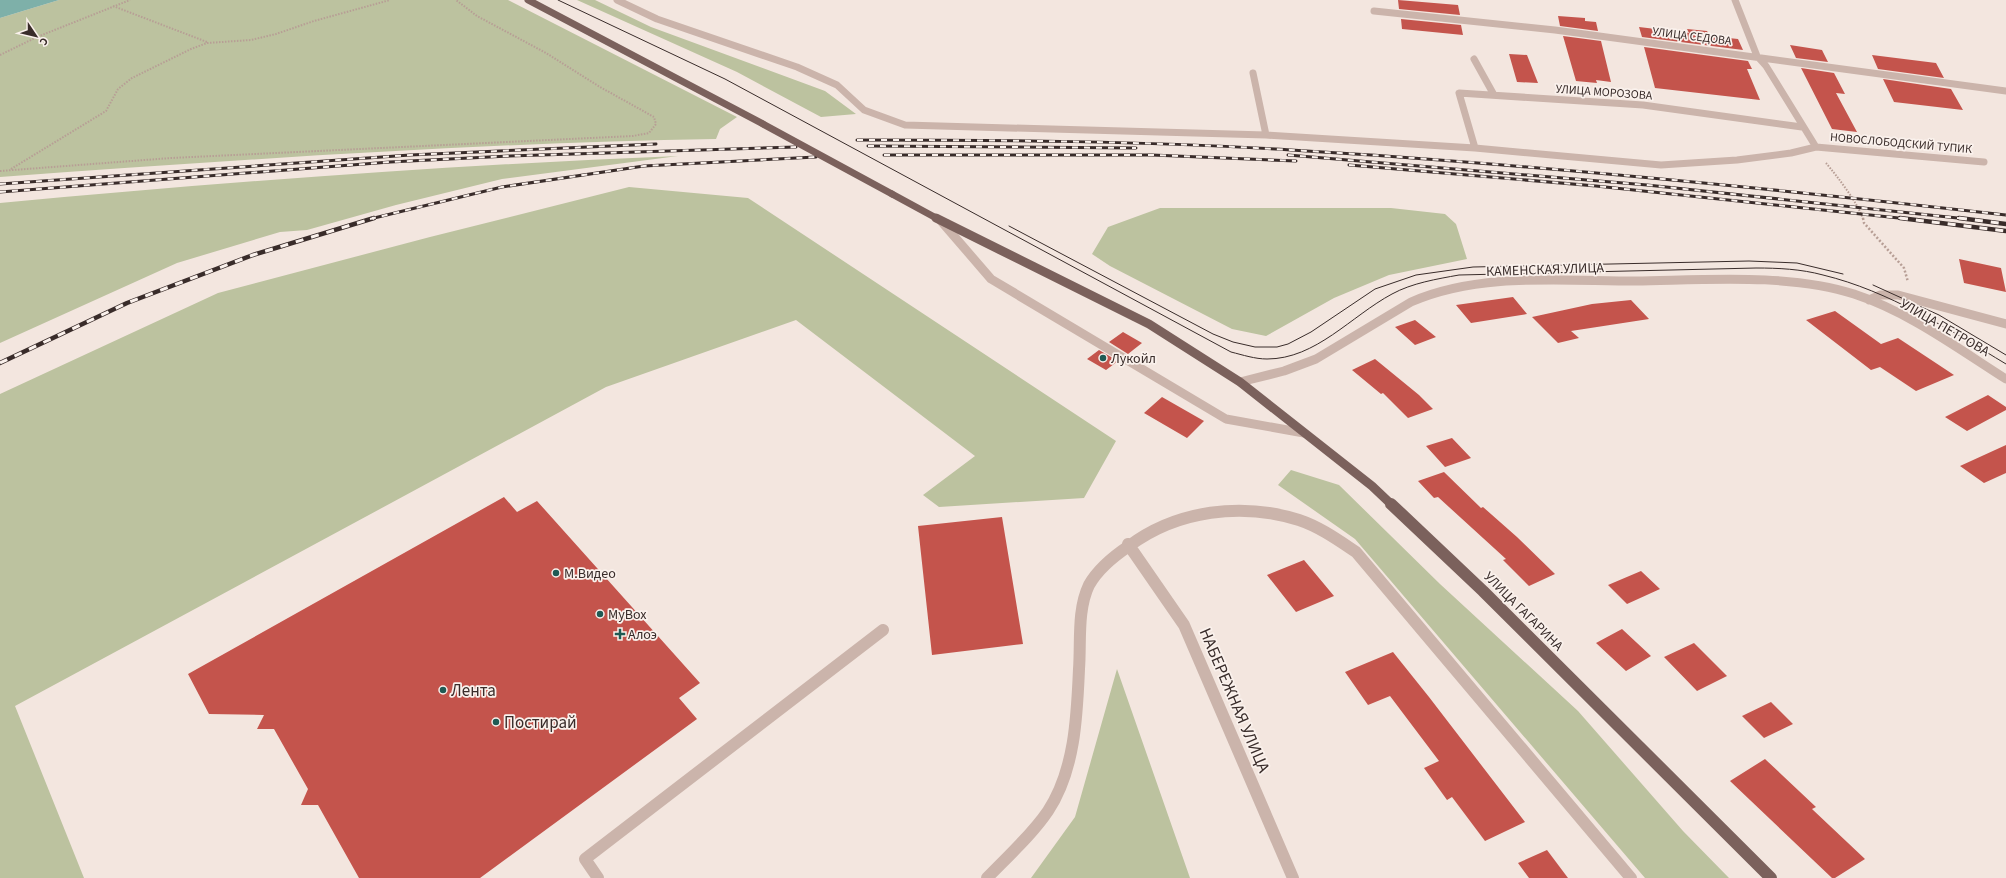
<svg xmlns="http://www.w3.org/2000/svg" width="2006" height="878" viewBox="0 0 2006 878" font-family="'Source Sans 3',sans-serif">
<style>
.green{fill:#bcc29f}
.water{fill:#7eb0a9}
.building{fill:#c4544c}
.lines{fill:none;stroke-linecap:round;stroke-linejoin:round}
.path-far1{stroke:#b79e95;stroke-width:2;stroke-dasharray:1.5 1.5;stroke-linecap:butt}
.path{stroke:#b79e95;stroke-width:2.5;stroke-dasharray:2 2;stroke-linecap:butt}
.minor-far2{stroke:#cbb4ab;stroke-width:7}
.minor-far1{stroke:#cbb4ab;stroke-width:9}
.minor{stroke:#cbb4ab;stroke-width:12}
.major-far2{stroke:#7b615c;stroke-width:7}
.major-far1{stroke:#7b615c;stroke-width:9}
.major{stroke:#7b615c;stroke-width:12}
.tram{stroke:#392c2a;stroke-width:1}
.rail-far1-casing{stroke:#392c2a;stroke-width:3}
.rail-casing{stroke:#392c2a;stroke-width:4.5}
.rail-far1{stroke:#faf1ec;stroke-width:2;stroke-dasharray:6;stroke-linecap:butt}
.rail{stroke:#faf1ec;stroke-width:3;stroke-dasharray:8;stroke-linecap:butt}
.major-bridge{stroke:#7b615c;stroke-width:7}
.poi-dot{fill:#205a54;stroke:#faf1ec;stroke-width:1.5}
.labels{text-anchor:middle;stroke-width:3.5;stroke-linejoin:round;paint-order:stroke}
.far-street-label{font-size:12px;fill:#392c2a;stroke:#faf1ec}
.street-label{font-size:14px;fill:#392c2a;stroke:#faf1ec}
.poi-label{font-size:14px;fill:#392c2a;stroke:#faf1ec;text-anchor:start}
.near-poi-label{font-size:17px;fill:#392c2a;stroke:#faf1ec;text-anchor:start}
.near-street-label{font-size:17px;fill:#392c2a;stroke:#faf1ec}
</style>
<rect width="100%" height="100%" fill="#f3e6df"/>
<path class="green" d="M59,0H508L737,117L720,129L716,139C477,143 238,160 0,177V18Z
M577,0H595L651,27L825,91L856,114L821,117L737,72Z
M678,156L502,179L396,205L307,230L280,232L177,263L0,343V203C226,182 451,165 678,156Z
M629,187L748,198L1116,441L1084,498L939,507L923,495L975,456L796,320L606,387L15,706L84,878H0V394L218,293L430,237Z
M1160,208H1391L1445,214L1456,224L1467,259L1389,275L1334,298L1266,336L1232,329L1110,266L1092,254L1108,227Z
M1291,470L1339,485L1440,584L1578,711L1683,831L1729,878H1645L1355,539L1278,485Z
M1117,669L1190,878H1031L1075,817Z"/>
<path class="water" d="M0,0H59L0,18Z"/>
<path class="building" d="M1398,0L1458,5L1460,15L1399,9Z
M1558,16L1585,18V21L1596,22L1598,31L1560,26Z
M1401,19L1461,25L1463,35L1402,29Z
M1639,27L1689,33L1687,29L1707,31L1710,36L1738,39L1743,50L1642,37Z
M1563,36L1601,41L1611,82L1596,80L1597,83L1576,81Z
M1790,45L1822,50L1828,62L1796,58Z
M1644,47L1748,61L1752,69H1747L1760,100L1655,88Z
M1509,54L1527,55L1538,83L1517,82Z
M1872,55L1936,63L1944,78L1878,69Z
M1801,68L1834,73L1845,94L1836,93L1857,132L1832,129Z
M1883,79L1951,89L1963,110L1894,102Z
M1959,259L2001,268L2006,292L1964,283Z
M1513,297L1527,314L1471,323L1456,305Z
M1631,300L1649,319L1571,331L1579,338L1558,343L1532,317L1592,304Z
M1835,311L1881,344L1898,338L1954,375L1916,391L1880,367L1871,370L1806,320Z
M1415,320L1436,337L1415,345L1395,327Z
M1123,332L1142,343L1128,354L1109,342Z
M1099,350L1118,361L1106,370L1087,359Z
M1375,359L1419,395L1433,409L1408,418L1383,393L1381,394L1352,370Z
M1988,395L2006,407V410L1967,431L1945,417Z
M1162,397L1204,421L1187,438L1144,413Z
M1452,438L1471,458L1445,467L1426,446Z
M2006,445V473L1984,483L1960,466Z
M1444,472L1481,508L1483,507L1517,537L1555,574L1529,586L1503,560L1506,559L1438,497L1434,498L1418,481Z
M504,497L517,512L537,501L700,683L679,698L697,719L480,878H359L318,805H301L308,789L274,729H257L264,715L209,714L188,674Z
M1002,517L1023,644L932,655L918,526Z
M1304,560L1334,596L1296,612L1267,575Z
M1641,571L1660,589L1627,604L1608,585Z
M1622,629L1651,656L1626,671L1596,643Z
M1694,643L1727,676L1697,691L1664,657Z
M1393,652L1429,697L1525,822L1485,841L1452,797L1447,800L1424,768L1439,761L1390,696L1368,705L1345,672Z
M1771,702L1793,724L1764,738L1742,716Z
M1765,759L1816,807L1812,809L1865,859L1835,878H1832L1730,781Z
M1547,850L1568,878H1529L1518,863Z"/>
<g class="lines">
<path class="path-far1" d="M113,6L207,42
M0,55L37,37L130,0
M1826,163C1837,176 1858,203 1863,219
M11,169L106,111L118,89L132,78L191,49L207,43L251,40L276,34L314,21L390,0
M0,171L171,158L633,136L649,133L656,124L654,117L600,87L546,53L477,16L456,0"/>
<path class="path" d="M1863,218L1864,223L1904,268L1908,282"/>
<path class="minor-far2" d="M617,0L657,19L797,67L837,85L864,110L905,125L1266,135L1475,148L1661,165L1737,160L1791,153L1816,147L1766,66L1757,56L1735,0
M1374,11L1555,30L2006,91
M1474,59L1494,95
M1253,73L1266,135
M1816,147L1984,162
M1475,148L1459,93L1643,105L1802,127"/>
<path class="minor-far1" d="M941,221L991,279L1226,419L1304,433
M1869,300L1880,295H1898L2006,324
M1240,382L1284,371L1316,359L1411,302C1479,272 1563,281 1636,281C1704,280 1789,273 1854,294C1909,312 1957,348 2006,379"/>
<path class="minor" d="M1128,544L1184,625L1293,878
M598,878L585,859L883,630
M987,878C1008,856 1031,836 1048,811C1075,770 1077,716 1079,669C1081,642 1077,610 1089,585C1098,569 1114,556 1129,546C1177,510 1242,502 1299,520C1320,527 1338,540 1356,552L1631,878"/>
<path class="major-far2" d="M528,0L763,124
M892,194L938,219"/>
<path class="major-far1" d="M936,218L1149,324L1240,382L1372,486L1392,505"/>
<path class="major" d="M1391,504L1483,591L1771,878"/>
<path class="tram" d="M558,0L725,79L1231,352C1243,355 1255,359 1267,359C1316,359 1351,316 1392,294C1412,283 1437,279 1459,275L1756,268C1778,268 1801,269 1823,275C1889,291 1948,329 2006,364
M1009,226L1213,334L1233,342L1255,347H1277L1288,344L1311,332L1375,289L1416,275L1473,267L1749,261L1797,263L1843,274
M1873,285L1939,315L2006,355"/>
<g class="rail-far1-casing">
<path id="rail-far1" d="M857,140C1002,140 1146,141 1291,150C1530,164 1768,188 2006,215
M868,146L1136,148
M884,155H1152L1296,161
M1288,155L1647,185L1967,219
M1349,165L1596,186L1908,219
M0,184L410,155L656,144
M0,192L390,162L509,156L796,147
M370,219L502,187L644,166L816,157"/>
</g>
<g class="rail-casing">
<path id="rail" d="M1900,218L2006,231
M1959,218L2006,224
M0,363L127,303L253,255L374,218"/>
</g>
<use href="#rail-far1" class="rail-far1"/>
<use href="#rail" class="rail"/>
<path class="major-bridge" d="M763,124L892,194"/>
</g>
<g class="poi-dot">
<circle cx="1103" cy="358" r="4"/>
<circle cx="556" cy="573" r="4"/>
<circle cx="600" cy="614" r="4"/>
<path d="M618 628h4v4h4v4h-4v4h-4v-4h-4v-4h4z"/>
<circle cx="443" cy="690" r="4"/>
<circle cx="496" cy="722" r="4"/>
</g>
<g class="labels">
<g class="far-street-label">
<text transform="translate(1692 36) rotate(7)" y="4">УЛИЦА СЕДОВА</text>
<text transform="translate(1604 92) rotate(4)" y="4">УЛИЦА МОРОЗОВА</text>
<text transform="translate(1901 143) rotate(5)" y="4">НОВОСЛОБОДСКИЙ ТУПИК</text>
</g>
<g class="street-label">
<text transform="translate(1545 269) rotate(-2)" y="5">КАМЕНСКАЯ УЛИЦА</text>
<text transform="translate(1945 327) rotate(30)" y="5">УЛИЦА ПЕТРОВА</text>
<text transform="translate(1524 611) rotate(45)" y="5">УЛИЦА ГАГАРИНА</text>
</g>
<g class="poi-label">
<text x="1111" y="363">Лукойл</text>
<text x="564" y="578">М.Видео</text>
<text x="608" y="619">MyBox</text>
<text x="628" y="639">Алоэ</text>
</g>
<g class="near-poi-label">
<text x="451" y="696">Лента</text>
<text x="504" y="728">Постирай</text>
</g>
<g class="near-street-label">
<text transform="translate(1235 700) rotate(67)" y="6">НАБЕРЕЖНАЯ УЛИЦА</text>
</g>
</g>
<g transform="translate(36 36) rotate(125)" stroke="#faf1ec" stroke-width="3" paint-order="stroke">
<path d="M0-3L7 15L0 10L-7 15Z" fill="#392c2a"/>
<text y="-6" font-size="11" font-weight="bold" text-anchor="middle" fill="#392c2a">С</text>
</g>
</svg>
